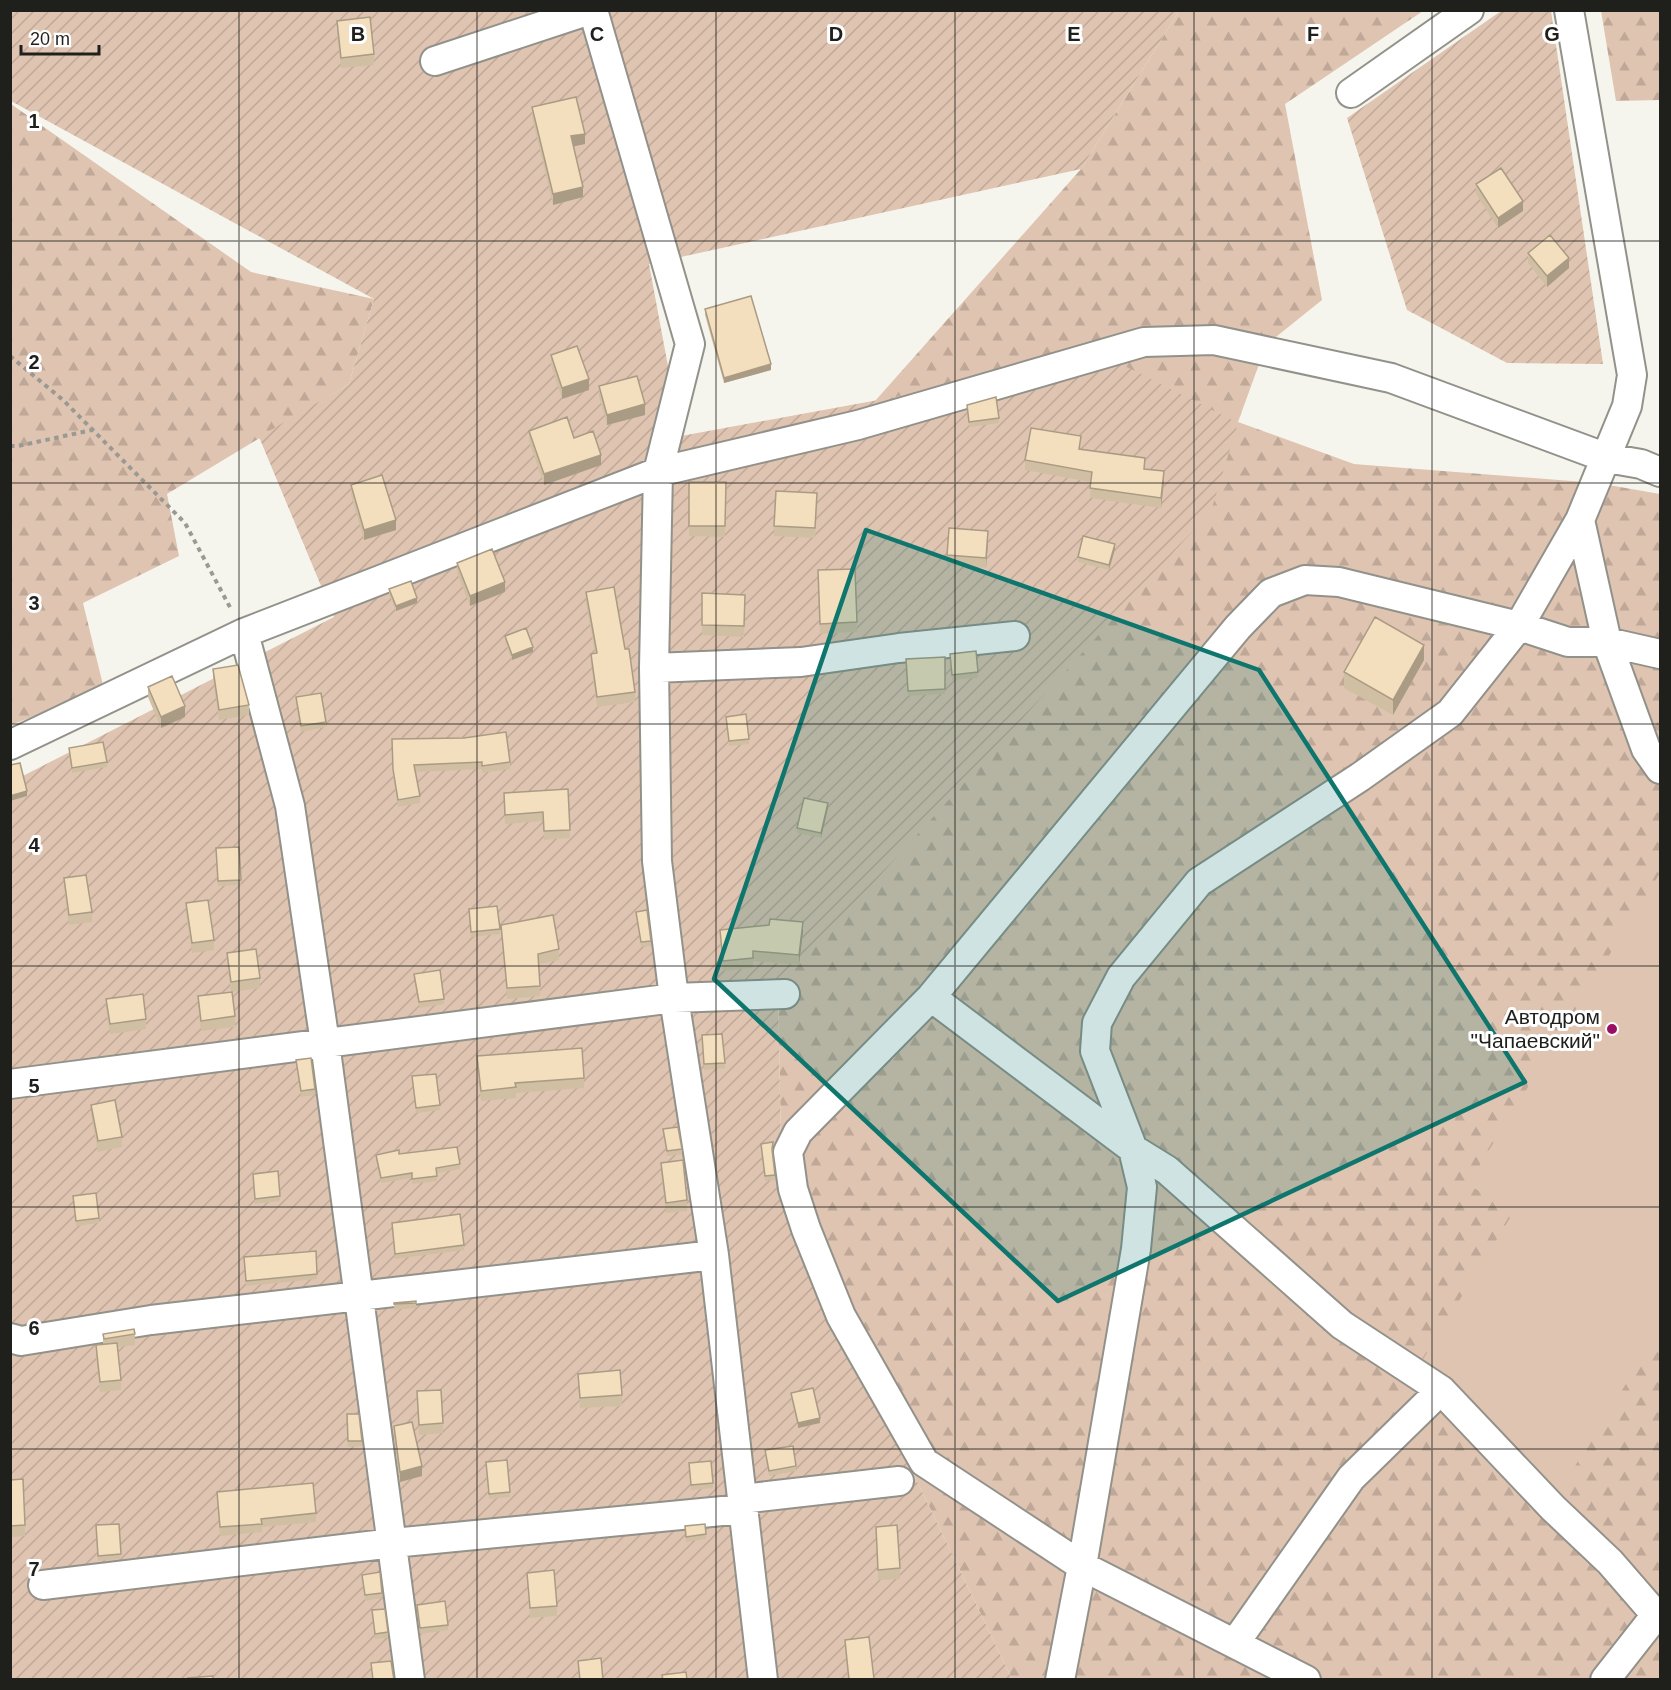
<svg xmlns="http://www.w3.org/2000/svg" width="1671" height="1690" viewBox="0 0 1671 1690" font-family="Helvetica,sans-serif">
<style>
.forest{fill:url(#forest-firs)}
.garden{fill:url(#garden-furrows)}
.pitch{fill:#dfc4b1}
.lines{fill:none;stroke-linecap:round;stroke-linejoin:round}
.minor-casing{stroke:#92918a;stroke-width:32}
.path{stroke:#9a9993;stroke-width:4;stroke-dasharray:4.5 4.5;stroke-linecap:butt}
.minor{stroke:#fff;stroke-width:28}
.wall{fill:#d1bfa3}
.shaded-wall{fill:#aa9b84}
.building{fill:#f3debd;stroke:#aa9b84;stroke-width:1.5}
.marked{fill:#0f766e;fill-opacity:0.2;stroke:#0f766e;stroke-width:4.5;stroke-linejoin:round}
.grid{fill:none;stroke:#1f1f1c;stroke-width:1.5;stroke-opacity:0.55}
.poi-dot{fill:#980f64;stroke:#fff;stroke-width:2}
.labels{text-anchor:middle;stroke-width:6;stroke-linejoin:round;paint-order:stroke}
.poi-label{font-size:21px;fill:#1f1f1c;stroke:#fff;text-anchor:end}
.grid-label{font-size:20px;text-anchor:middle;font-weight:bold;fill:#1f1f1c;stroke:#fff;stroke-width:6;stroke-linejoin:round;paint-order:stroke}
</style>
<defs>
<pattern id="forest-firs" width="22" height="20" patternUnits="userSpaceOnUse" patternTransform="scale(1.5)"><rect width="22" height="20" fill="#dfc4b1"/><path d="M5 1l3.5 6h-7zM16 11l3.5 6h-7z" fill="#bfa898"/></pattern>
<pattern id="garden-furrows" width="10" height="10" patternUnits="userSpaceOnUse" patternTransform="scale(1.5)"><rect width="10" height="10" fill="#dfc4b1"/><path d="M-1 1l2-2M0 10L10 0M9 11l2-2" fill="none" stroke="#bfa898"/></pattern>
</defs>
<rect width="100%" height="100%" fill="#f6f5ed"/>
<path class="forest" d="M1179,11H1423L1285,104L1322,300L1266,345L1238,422L1354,464L1597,483L1660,494V1679H1012L816,1271L786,1213V1179L781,1147L778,988L1109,359L875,401L1081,169Z
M1601,11H1660V100L1616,101Z
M11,104L251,272L374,299L349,384L167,494L179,556L83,603L104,689L11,725Z"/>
<path class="garden" d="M11,11H1179L1081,169L649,264L681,436L1109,358L1238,423L1211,511L778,988L781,1147L786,1179V1213L816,1271L1012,1679H11V782L334,617L259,437L349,384L374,299L11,101Z
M1501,11H1551L1603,364L1507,363L1407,310L1347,118Z"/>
<path class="pitch" d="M1660,873V1329L1559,1492L1401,1395L1513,1213L1468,1184Z"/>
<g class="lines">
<g class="minor-casing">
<path id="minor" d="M593,10L690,344L658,472L654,668L657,861L674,998L714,1255L763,1680
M435,61L590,10
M1351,93L1469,10
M1580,520L1607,642L1646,749L1660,769
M244,633L290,806L325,1043L410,1680
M654,668L801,662L899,648L1015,636
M10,745L244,633L658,472L858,425L1144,342L1214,340L1391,378L1607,458L1641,464L1660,472
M931,997L1133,1149L1167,1170L1342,1325L1441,1390L1553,1508L1610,1562L1656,1615L1605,1680
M10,1084L674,998L785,994
M10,1338L21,1341L151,1320L714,1255
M742,1499L899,1481
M43,1585L393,1543L743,1509
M1235,1643L1351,1478L1441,1390
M1060,1680L1082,1566L924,1462L841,1316L806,1229L793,1189L788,1152L798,1132L931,997L1238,627L1271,593L1305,580L1339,582L1519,626L1568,642H1607L1660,654
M1306,1680L1082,1566L1136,1249L1142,1187L1133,1149L1095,1051L1097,1023L1121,977L1199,882L1360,777L1450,713L1519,626L1580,520L1627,406L1632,375L1569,10"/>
</g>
<path class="path" d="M10,356L63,400L185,523L232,611
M10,446H18L92,430"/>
<use href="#minor" class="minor"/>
</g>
<path class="wall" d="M337,21L374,54V65L341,68L337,32Z
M532,107L585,144L574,146L583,197L553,205L532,117Z
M1476,184L1523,211L1498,228L1476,194Z
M1528,253L1569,268L1547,287L1528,263Z
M705,309L771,370L724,383L705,315Z
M551,355L589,390L562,399L551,365Z
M599,386L645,415L607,425L599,396Z
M967,405L999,418V423L969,427Z
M529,431L574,438L601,465L544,485L529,441Z
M1081,447L1080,449L1145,469L1164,482L1161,508L1090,498L1091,482L1025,470V460Z
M689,482H726L725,537L689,536Z
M351,485L396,530L364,540L351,495Z
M817,504L815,538L774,536V526Z
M988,542L986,568L947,565V555Z
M1115,549L1109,570L1078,562V557Z
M457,563L505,592L470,606L457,573Z
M855,569L857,632L820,634L818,581Z
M389,589L417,603L396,611L389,594Z
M586,592L625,649L635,692V702L597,707L591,664V654L595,653L586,603Z
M702,593L745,595L744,637L702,635Z
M505,636L533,652L512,660L505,641Z
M950,654L978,672V678L952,680Z
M945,657V694L908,696L906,659Z
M1424,660L1393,715L1344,688V672Z
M213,669L249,705V715L219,720L213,679Z
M148,687L185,717L161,728L148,697Z
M296,697L326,722V727L301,732L296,703Z
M726,717L749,739V744L729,746Z
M392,739L510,762V769L482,773V769L416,772L420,796V803L398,807L393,776Z
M69,748L107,762V767L72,773Z
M568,789L570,838L544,840L543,821L505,824L504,793Z
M828,808L821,838L797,833V828Z
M239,847L241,885L218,886L216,848Z
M64,878L92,912V922L69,925L64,888Z
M186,903L214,940V950L192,953L186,914Z
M469,909L500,929V934L471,937Z
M636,912L651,941V946L641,947Z
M501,925L559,949V960L539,964L540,996L507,999Z
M720,930L803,932L799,965L753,961V968L723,971L720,940Z
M227,953L260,978V988L232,992L235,1016V1027L201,1031L198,1006V996L231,992L227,963Z
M414,974L444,999V1004L419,1008Z
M106,999L146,1019V1029L110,1034L106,1009Z
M702,1040L725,1063V1068L704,1070Z
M477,1056L584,1078V1088L516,1093V1098L481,1101L477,1067Z
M296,1060L315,1089V1095L301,1097Z
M412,1076L440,1105V1110L416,1113Z
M91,1105L122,1137V1147L98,1152L91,1115Z
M663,1129L682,1149V1154L667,1156Z
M761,1144L773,1148L772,1152L775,1180L765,1181Z
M399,1154L460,1164V1169L437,1173V1181L412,1184V1178L381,1183L376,1160V1155Z
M661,1163L687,1200V1211L666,1213L661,1173Z
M253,1174L280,1196V1201L255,1204Z
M73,1196L99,1218V1223L76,1226Z
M392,1223L464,1245V1250L395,1259Z
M316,1251L317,1279L246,1286L244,1262Z
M416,1301V1308L394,1310V1303Z
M103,1334H135V1345L118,1347L121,1380V1390L100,1392L96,1356V1345L103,1344Z
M578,1374L622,1395V1406L580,1408Z
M417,1391L443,1423V1433L419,1435Z
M791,1393L820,1423L798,1428L791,1398Z
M347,1414L362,1441V1446L348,1447Z
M394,1426L422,1476L400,1482L394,1437Z
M765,1450L796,1466V1471L769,1476Z
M486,1462L510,1492V1497L489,1499Z
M689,1463L713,1483V1488L691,1490Z
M10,1480L25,1525V1536L10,1537Z
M217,1492L316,1513V1522L262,1527V1532L220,1536Z
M119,1524L121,1559L98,1561L96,1525Z
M685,1526L706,1534V1539L686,1542Z
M876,1527L900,1568V1579L878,1580Z
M527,1573L557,1606V1616L530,1618Z
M362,1575L382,1593V1598L365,1601Z
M417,1605L448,1625V1630L420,1634Z
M372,1610L388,1632V1638L375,1639Z
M869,1637L874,1680H848L845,1650V1640Z"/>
<path class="shaded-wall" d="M585,134V144L571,147V136Z
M583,187V197L553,205V194Z
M1523,201V211L1498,228V218Z
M1569,258V268L1547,287V276Z
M771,364V370L724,383V378Z
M589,379V390L562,399V388Z
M645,404V415L607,425V415Z
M601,455V465L544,485V474Z
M1164,471V482L1161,508V498Z
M396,520V530L364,540V530Z
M988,531V542L986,568V558Z
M1115,544V549L1109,570V565Z
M505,582V592L470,606V596Z
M417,598V603L396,611V606Z
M1424,645V660L1393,715V700Z
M533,647V652L512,660V655Z
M185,706V717L161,728V717Z
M27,791V796L10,801V796Z
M828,803V808L821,838V833Z
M803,922V932L799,965V955Z
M820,1418V1423L798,1428V1423Z
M422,1466V1476L400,1482V1472Z"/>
<path class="building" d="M370,17L374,54L341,58L337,21Z
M576,97L585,134L571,136L583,187L553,194L532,107Z
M1501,168L1523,201L1498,218L1476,184Z
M1550,235L1569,258L1547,276L1528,253Z
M751,296L771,364L724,378L705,309Z
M577,346L589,379L562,388L551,355Z
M637,376L645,404L607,415L599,386Z
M996,397L999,418L969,422L967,405Z
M567,417L574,438L593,431L601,455L544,474L529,431Z
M1031,428L1081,436L1079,449L1145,458L1144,469L1164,471L1161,498L1090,488L1092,472L1025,460Z
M382,475L396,520L364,530L351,485Z
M689,482H726L725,526H689Z
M776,491L817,493L815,528L774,526Z
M949,528L988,531L986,558L947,555Z
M1083,536L1115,544L1109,565L1078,557Z
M492,549L505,582L470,596L457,563Z
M855,569L857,622L820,624L818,570Z
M411,581L417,598L396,606L389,589Z
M614,587L625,649H629L635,692L597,697L591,654L597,653L586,592Z
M702,593L745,595L744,626L702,625Z
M1375,617L1424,645L1393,700L1344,672Z
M526,628L533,647L512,655L505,636Z
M976,651L978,672L952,675L950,654Z
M945,657V689L908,691L906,659Z
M238,665L249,705L219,710L213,669Z
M172,676L185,706L161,717L148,687Z
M321,693L326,722L301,726L296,697Z
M746,714L749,739L729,741L726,717Z
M506,732L510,762L482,766V762L414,765L420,796L398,800L393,769L392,739L464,738Z
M103,742L107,762L72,768L69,748Z
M20,763L27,791L10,796V765Z
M568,789L570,830L544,831L543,812L505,815L504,793Z
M804,798L828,803L821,833L797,828Z
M239,847L241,880L218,881L216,848Z
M86,875L92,912L69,915L64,878Z
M208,900L214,940L192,943L186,903Z
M497,906L500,929L471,932L469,909Z
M647,910L651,941L641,942L636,912Z
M553,915L559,949L538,954L540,986L507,988L501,925Z
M770,919L803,922L799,955L753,951V958L723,961L720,930L769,925Z
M256,949L260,978L231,982L227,953Z
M440,970L444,999L419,1002L414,974Z
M232,992L235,1016L201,1021L198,996Z
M143,994L146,1019L110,1024L106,999Z
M722,1034L725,1063L704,1064L702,1035Z
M582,1048L584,1078L515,1083L516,1087L481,1091L477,1056Z
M311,1058L315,1089L301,1091L296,1060Z
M436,1074L440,1105L416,1108L412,1076Z
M115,1100L122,1137L98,1141L91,1105Z
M678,1127L682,1149L667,1151L663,1129Z
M773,1142L772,1149L775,1175L765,1176L761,1144Z
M457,1147L460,1164L436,1168L437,1176L412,1179V1173L381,1178L376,1155L399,1150V1154Z
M683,1160L687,1200L666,1203L661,1163Z
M278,1171L280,1196L255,1199L253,1174Z
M96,1193L99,1218L76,1221L73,1196Z
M460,1214L464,1245L395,1254L392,1223Z
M316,1251L317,1274L246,1281L244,1257Z
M416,1301V1303L394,1304V1303Z
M134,1329L135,1334L104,1339L103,1334Z
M117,1343L121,1380L100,1382L96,1345Z
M620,1370L622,1395L580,1398L578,1374Z
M813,1388L820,1418L798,1423L791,1393Z
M441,1390L443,1423L419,1425L417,1391Z
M347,1414H359L362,1441H348Z
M412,1422L422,1466L400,1472L394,1426Z
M793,1446L796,1466L769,1471L765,1450Z
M507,1460L510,1492L489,1494L486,1462Z
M711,1461L713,1483L691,1485L689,1463Z
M23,1479L25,1525L10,1526V1480Z
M313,1483L316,1513L261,1519L262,1524L220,1527L217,1492Z
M119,1524L121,1554L98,1556L96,1525Z
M705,1524L706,1534L686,1537L685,1526Z
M897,1525L900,1568L878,1570L876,1527Z
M554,1570L557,1606L530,1608L527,1573Z
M380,1572L382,1593L365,1595L362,1575Z
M445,1601L448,1625L420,1628L417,1605Z
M385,1609L388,1632L375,1634L372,1610Z
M869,1637L874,1679L849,1680L845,1640Z
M601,1658L603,1680H580L578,1661Z
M391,1661L394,1680H373L371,1663Z
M686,1672L687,1680H663L662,1675Z
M213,1676V1680H189L188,1678Z"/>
<path class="marked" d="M866,530L1259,670L1525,1082L1058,1301L714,979Z"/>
<path class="grid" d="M239,10V1680M477,10V1680M716,10V1680M955,10V1680M1194,10V1680M1432,10V1680M10,241H1660M10,483H1660M10,724H1660M10,966H1660M10,1207H1660M10,1449H1660"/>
<circle class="poi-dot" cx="1612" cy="1029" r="6"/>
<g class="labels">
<g class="poi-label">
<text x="1600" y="1024">Автодром<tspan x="1600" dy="24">"Чапаевский"</tspan></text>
</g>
</g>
<g class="grid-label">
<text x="358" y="41">B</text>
<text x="597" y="41">C</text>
<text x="836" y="41">D</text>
<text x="1074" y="41">E</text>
<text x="1313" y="41">F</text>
<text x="1552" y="41">G</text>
<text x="34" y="128">1</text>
<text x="34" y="369">2</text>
<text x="34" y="610">3</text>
<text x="34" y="852">4</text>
<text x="34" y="1093">5</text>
<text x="34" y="1335">6</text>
<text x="34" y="1576">7</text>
</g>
<rect width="1671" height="1690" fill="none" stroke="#1f1f1c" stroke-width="24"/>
<path d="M21 45v9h78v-9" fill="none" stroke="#1f1f1c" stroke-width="3"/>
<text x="30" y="45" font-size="18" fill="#1f1f1c" stroke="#ffffff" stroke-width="4.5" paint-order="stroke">20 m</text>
</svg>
